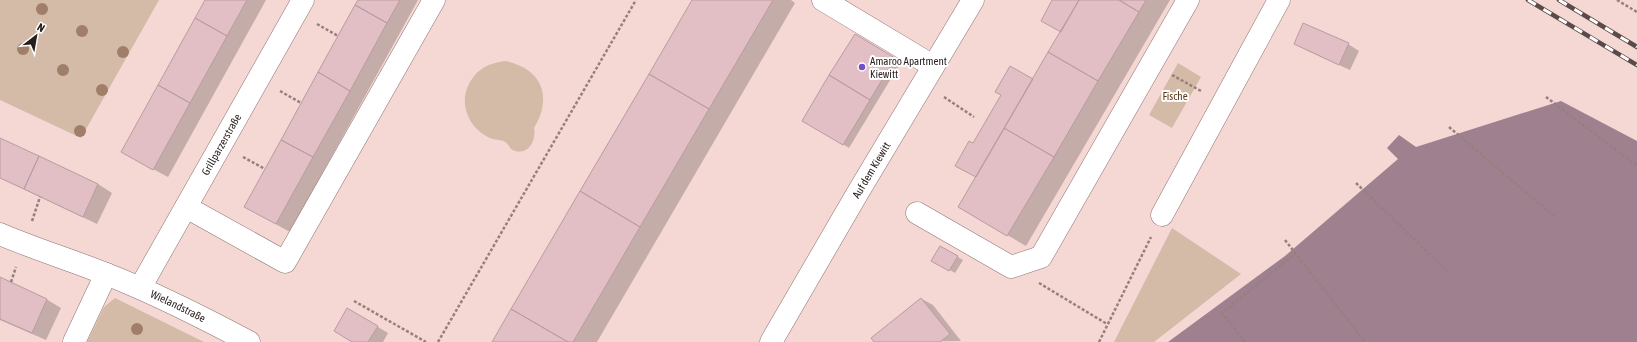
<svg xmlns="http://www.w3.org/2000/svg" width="1637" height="342" viewBox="0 0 1637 342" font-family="'Asap Condensed',sans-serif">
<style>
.green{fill:#d4bba8}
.water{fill:#9e808f}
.shadow{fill:#0003}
.building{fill:#e2bec5;stroke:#b99ca2}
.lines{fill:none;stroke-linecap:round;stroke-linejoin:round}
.minor-casing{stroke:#8e7371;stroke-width:23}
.path{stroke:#95807e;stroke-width:2.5;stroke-dasharray:3 2;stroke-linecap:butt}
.minor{stroke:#fff;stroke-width:22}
.rail-casing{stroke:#5a4b49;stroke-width:4.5}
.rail{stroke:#fff;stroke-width:3;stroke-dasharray:9;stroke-linecap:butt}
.tree{fill:#a07e6a}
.poi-dot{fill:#724fc8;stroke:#fff;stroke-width:1.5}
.labels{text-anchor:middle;stroke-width:4;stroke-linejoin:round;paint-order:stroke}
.poi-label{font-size:11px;fill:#271d1c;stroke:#fff;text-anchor:start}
.park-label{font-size:11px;fill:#5b3513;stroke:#fff}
.street-label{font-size:11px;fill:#271d1c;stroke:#fff}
</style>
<rect width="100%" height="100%" fill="#f5d7d4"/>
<path class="green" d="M0,0H159L81,138L0,100Z
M505,61C542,68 553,97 534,128C537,142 526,158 511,149C509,147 508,143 505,142C503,140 497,140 493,139C470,131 457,104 470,82C478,68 490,63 505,61Z
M1178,63L1201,77L1172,128L1149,115Z
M1172,228L1241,274L1154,342H1114Z
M115,298L204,342H87L104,307Z"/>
<path class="water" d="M1561,101L1637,141V342H1168L1285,256L1398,159L1387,148L1399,135L1416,147Z"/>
<path class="shadow" d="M206,0H266L168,177L136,160Z
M359,0H418L290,232L259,215Z
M693,0H791L795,3L597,342H493Z
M1054,0H1170L1026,246L959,207L977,177L974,144L1037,82L1062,32Z
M855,35L901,62L849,148L804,120Z
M1348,44L1359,51L1350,70L1306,50Z
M0,139L98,184L112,193L97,224L0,178Z
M941,247L963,260L955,273L933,260Z
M0,279L46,299L61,308L46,340L0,320Z
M922,299L933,305L961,341L875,342Z
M348,309L388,333L383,342H354Z"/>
<path class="building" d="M205,0H247L227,36L195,18Z
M358,0H400L387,23L355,5Z
M692,0H773L709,109L649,74Z
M1052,0H1079L1061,32L1041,21Z
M1079,0H1119L1139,12L1098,81L1048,52Z
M1119,0H1146L1139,12Z
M355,5L387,23L350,91L318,72Z
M195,18L227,36L190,103L158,85Z
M1303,23L1349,43L1339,65L1294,44Z
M855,34L895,58L870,100L829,75Z
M1048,52L1098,81L1054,157L1004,128Z
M1010,66L1033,79L976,177L955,166L969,141L973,143L1001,95L995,92Z
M318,72L350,91L313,157L281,140Z
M649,74L709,109L640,227L580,191Z
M829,75L870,100L843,145L802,121Z
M158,85L190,103L153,170L121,152Z
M1004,128L1054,157L1007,236L958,207Z
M0,138L39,156L24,189L0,178Z
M281,140L313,157L276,224L244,207Z
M39,156L98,184L83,217L24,189Z
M580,191L640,227L573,342H568L511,309Z
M940,246L958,256L949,271L931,261Z
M0,277L47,299L32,333L0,319Z
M921,298L950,334L940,342H874L871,338Z
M347,308L378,326L368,342H352L334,331Z
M511,309L568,342H492Z"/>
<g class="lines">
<g class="minor-casing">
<g id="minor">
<path d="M823,0L933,66"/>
<path d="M186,207L285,262L434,0"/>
<path d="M917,213L1011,267L1041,257L1188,0"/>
<path d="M1162,215L1279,0"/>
<path id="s1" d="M0,234C35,249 71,260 106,274C155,293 202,317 249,342"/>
<path id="s2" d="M140,288L303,0"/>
<path d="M74,342L106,274"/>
<path id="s3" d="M771,342L857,194L973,0"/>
</g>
</g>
<path class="path" d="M1617,0L1637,12
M317,24L338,36
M1172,75L1201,91
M280,91L301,103
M944,97L974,117
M1546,97L1637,166
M1449,127L1556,218
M243,157L265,169
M1356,183L1448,272
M32,221L40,197
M1285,240L1365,342
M11,282L16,267
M1039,283L1107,324
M354,301L426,342
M438,342L636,0
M1099,342L1151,237
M1245,342L1222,313L1296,253"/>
<use href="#minor" class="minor"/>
<g class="rail-casing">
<path id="rail" d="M1528,0L1637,65
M1559,0L1637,47"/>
</g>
<use href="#rail" class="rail"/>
</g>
<g class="tree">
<circle cx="42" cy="9" r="6"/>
<circle cx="82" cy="31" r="6"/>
<circle cx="23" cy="49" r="6"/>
<circle cx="123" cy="52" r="6"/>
<circle cx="63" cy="70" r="6"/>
<circle cx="102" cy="90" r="6"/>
<circle cx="80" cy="131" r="6"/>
<circle cx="137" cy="329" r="6"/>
</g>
<circle class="poi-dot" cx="862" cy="67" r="4"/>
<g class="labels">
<g class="poi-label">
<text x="870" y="65">Amaroo Apartment<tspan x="870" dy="13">Kiewitt</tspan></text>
</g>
<g class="park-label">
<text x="1175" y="100">Fische</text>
</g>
<g class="street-label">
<text dy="4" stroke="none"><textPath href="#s2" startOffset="165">Grillparzerstraße</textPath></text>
<text dy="4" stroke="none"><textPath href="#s3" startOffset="199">Auf dem Kiewitt</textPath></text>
<text dy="4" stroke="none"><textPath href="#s1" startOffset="192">Wielandstraße</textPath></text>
</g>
</g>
<g transform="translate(36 36) rotate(31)" stroke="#ffffff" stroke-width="3" paint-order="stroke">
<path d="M0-3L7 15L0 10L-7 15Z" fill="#271d1c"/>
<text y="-6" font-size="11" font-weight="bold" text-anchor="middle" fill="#271d1c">N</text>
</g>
</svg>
